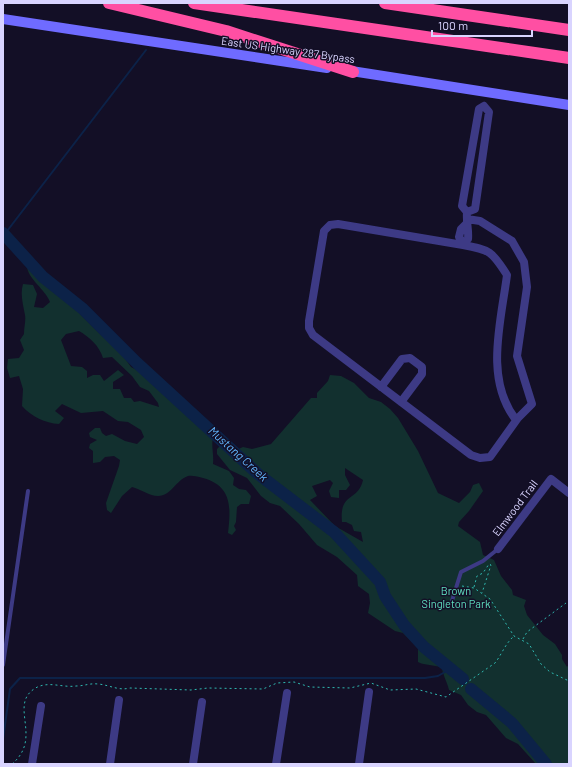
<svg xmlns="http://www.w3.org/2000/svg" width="572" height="767" viewBox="0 0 572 767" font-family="Barlow,sans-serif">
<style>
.green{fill:#12302f;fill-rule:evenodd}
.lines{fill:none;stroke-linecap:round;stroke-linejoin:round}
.stream{stroke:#0c2248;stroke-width:2}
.river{stroke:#0c2248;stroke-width:12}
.path{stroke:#2fb8b0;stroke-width:1;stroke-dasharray:2 3;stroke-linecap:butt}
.service{stroke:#3d3a85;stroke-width:4}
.minor{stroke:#3d3a85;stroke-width:8}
.secondary{stroke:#6f6bff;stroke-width:10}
.motorway{stroke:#ff4fa3;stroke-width:12}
.labels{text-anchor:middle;stroke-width:3;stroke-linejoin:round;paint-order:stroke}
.street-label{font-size:11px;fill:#d9d4ff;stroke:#130f26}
.park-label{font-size:11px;fill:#5fe0c0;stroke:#130f26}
.water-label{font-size:12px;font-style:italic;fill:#62b6ff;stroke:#130f26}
</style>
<rect width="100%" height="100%" fill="#130f26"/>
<path class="green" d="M27,267L34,271L39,278L48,285L58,295L68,302L100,334L117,347L131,367L164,384L180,395L184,411L213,437C211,446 214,454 213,464L229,471L234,478L233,485L239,489L246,490L251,496L249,504H241L237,507L236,522L234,526L236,530L232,535L228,533C231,507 232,486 203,478C199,477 192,475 188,476C176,480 171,496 158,496C150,496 140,489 132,487L122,496L111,513L107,510L106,503L119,466L120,460L114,456L105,457L100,462L93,463V451L89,448L90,444L97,440L90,437L89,433L95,428H100L102,433L106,436L112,434L125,441L137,444L144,437L141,430L128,422L118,421L103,411L81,413L62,404L55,411L64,418L59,424C45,423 32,417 22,406L23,389L19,376L10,378L7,368L8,359L19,358L24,350L20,340L24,334C24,327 26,321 25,315C23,304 20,294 23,284L33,285L37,294L34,307L43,308L50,302C45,289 29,280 27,267ZM79,331C89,337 99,345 103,358L112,357L132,376L140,387L149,391L158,403L159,407L140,401L134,402L131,398H124L120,389H113V382L124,375L118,370L104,381L100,375H93L87,378V371L82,367L71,366L61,340L66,334Z
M330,375L341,376L354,383L369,398L381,402L390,409L398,418L418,451L438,493L459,503L470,492L473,485L479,483L483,491L469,511L459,522L458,526L480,542L483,555L494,560L501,576L512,590L513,595L526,600L524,606L527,615L543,635L555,644L562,655V659L567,667L569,664V764H551L548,761V764H536L518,744L506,738L486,715L477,712L468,705L461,695L449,690C447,681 443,676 442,668C434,664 425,666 418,662V648L403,633L395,631L368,613L370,603L369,594L358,586L357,575L337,557L317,545L299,524L280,506L270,503L261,496L247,478L230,470L217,454V449L220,446H225L232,452L243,447L252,449L271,444L311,398H317V393L328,381ZM345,468L363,480C358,502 339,492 342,522H346L352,525L354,531L361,532L363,542L335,526L310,500L317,496L312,486L330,480L333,483L329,491L331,497L339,498V490H346L350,485L345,475Z"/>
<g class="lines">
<path class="stream" d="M4,235L146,50
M3,739L10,689L20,678H425L438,676L450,669"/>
<path class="river" d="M3,233L43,277L83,309L137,363L258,474L334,532L380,582L385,596L404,625L424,647L463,679
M471,689L512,723L546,764"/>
<path class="path" d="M462,586L474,588L490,599L514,636L529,644L541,664L550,672L569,681
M474,587L477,576L483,573L489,564L491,565L482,593
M523,639L527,632L566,603
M12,764C43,738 9,706 34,689C47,680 62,688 76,686C84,686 90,683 98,684C110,685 118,691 130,688L191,690L208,688L263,689L277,683L294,682L310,687L350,688L371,683L390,690L416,689L446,697L495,663C502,654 505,644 514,636"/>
<path class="service" d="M451,604L461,572L483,561L498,549
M3,665L28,491"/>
<path class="minor" d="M467,212L475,209L489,112L484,106
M467,219L480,221L512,241L524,262L527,287L517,356L532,404L518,418L490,457L480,458L471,455L313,335L309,328V321L324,231L330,225L338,224L463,245V243L468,239C469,230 466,222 467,212L462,206L479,109L484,106
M463,243L459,237L461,229L466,224
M463,245C490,250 492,251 507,275C501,322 484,379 516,420
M381,387L402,359L410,358L422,367V374L401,402
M498,549L551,479L569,493
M32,764L41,706
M110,764L119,700
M193,764L202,702
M276,764L287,693
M359,764L369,692"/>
<path class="secondary" d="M3,19L327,68
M345,70L569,105"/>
<path class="motorway" d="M109,3L226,31L353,72
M194,3L569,58
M385,3L569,30"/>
</g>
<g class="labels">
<g class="street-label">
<text transform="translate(288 50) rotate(8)" y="4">East US Highway 287 Bypass</text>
<text transform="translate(515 508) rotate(-53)" y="4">Elmwood Trail</text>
</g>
<g class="park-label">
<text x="456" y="595">Brown<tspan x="456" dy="13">Singleton Park</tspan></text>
</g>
<g class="water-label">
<text transform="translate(238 454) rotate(42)" y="4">Mustang Creek</text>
</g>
</g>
<rect width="572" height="767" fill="none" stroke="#d9d4ff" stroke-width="8"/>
<path d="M432 30v6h100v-6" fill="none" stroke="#d9d4ff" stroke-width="2"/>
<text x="438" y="30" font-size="12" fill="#d9d4ff" stroke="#130f26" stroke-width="3" paint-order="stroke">100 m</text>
</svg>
